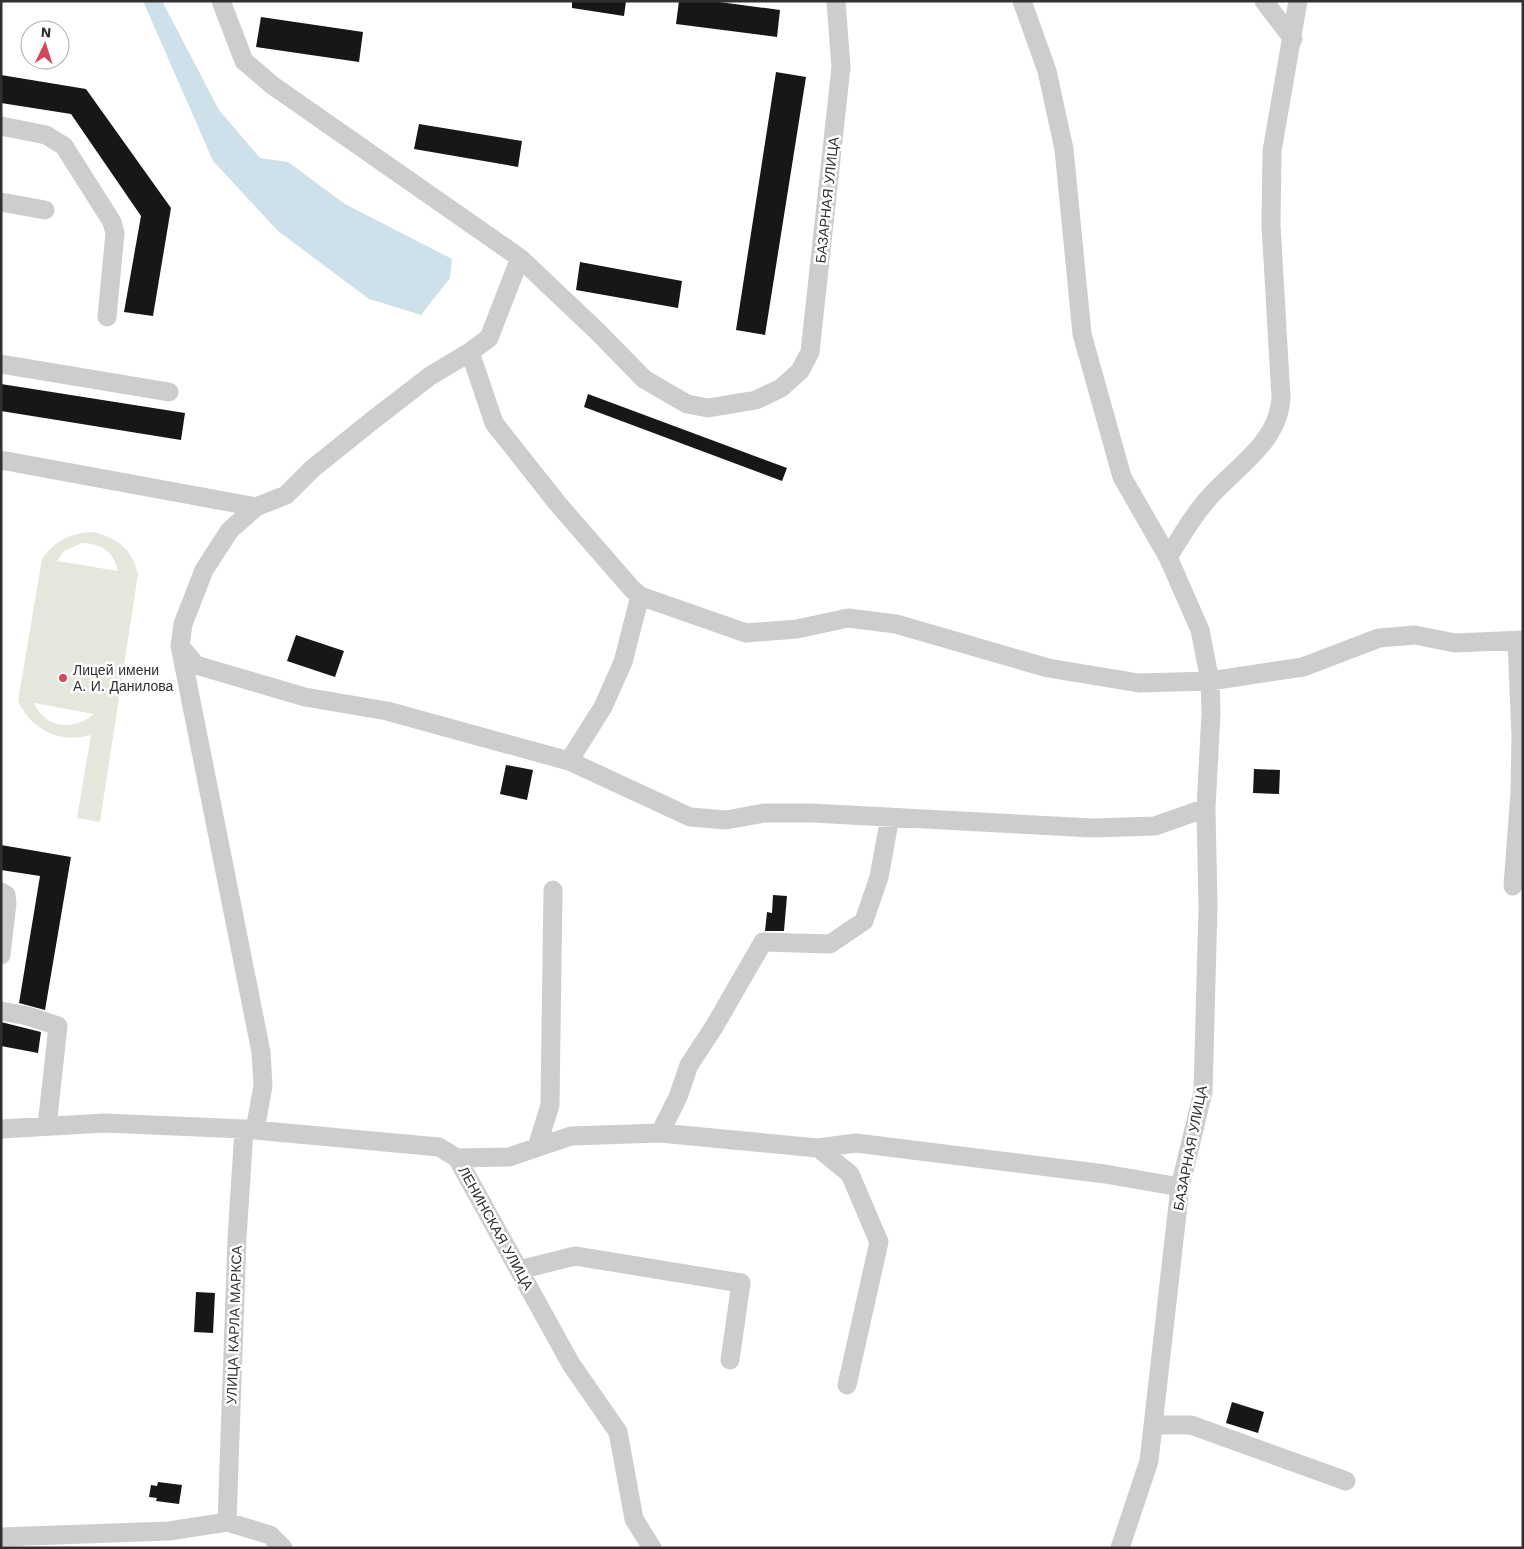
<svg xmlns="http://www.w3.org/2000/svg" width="1524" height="1549" viewBox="0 0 1524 1549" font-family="'Work Sans',sans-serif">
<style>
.green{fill:#e4e8dc;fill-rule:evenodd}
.water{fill:#cee0e9}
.building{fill:#171717}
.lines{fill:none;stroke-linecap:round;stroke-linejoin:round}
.minor{stroke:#cdcdcd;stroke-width:19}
.poi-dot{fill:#d44559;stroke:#fff;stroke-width:2}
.labels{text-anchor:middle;stroke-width:5;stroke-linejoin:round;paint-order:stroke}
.street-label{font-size:14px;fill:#303030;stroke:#fff}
.poi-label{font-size:14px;fill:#303030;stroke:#fff;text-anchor:start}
</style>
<rect width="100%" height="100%" fill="#fff"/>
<path class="green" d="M93,532C119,539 131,548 138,574L100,822L77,818L91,735C60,744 32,730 18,701L42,559C56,540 70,533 93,532ZM82,543C101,543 114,552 118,571L57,561L64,551ZM34,704V703L94,714C74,731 47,729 34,704Z"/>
<path class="water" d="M143,1H162L219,110L260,158L288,162L345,204L452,259L450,278L421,315L369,299L278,231L213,161Z"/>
<path class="building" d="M572,1H626L624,16L572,8Z
M679,1H712L780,10L777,37L676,24Z
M261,17L363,32L359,62L256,47Z
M776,72L806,77L765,335L736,330Z
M1,75L86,89L171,208L153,316L124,312L141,216L71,114L1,103Z
M419,124L522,141L518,167L414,149Z
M580,262L682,281L678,308L576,290Z
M1,384L185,413L181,440L1,411Z
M588,394L787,468L782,481L584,407Z
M296,635L344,651L335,677L287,661Z
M506,765L533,770L527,800L500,794Z
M1254,769L1280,770L1279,794L1253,793Z
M1,845L71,857L45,1010L19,1003L40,876L1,870Z
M773,895L787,896L784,931H765L767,912L772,913Z
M1,1022L41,1032L38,1053L1,1046Z
M196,1292L215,1293L213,1333L194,1332Z
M1232,1402L1264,1412L1258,1433L1226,1423Z
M158,1482L182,1485L179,1504L156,1501L157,1498L149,1497L151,1485L157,1486Z"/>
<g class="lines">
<path class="minor" d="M221,1L244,61L272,85L520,258L597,331L644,379L687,404L708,408L756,400L781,388L800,371L810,352L841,67L836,1
M1022,1L1047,71L1064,149L1082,334L1122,477L1168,557L1200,630L1210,681L1211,713L1206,808L1208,907L1203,1092L1180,1187L1149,1461L1120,1548
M1264,1L1293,39
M1,126L46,135L64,146L112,222L115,233L107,317
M1,202L45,210
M520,258L489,338L470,352L494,423L558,504L632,589L640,596L746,633L797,629L848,618L896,624L1048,668L1139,683L1210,681L1303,667L1379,638L1415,635L1455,643L1523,640
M1,364L169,392
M1,460L256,507
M1168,557C1179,540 1189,522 1202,506C1229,470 1278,447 1281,398L1271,225L1272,151L1298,1
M180,646L196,665L305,697L387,711L569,761L690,817L726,820L764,813H812L1093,828L1155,826L1206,808
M569,761L603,707L623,662L640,596
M1513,886L1520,793L1521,736L1517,640
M1,892L6,895L7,903L1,955
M1,1011L28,1016L58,1026L47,1126
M1,1129L105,1123L244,1129L439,1147L457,1158L571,1364L618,1432L634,1519L652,1548
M255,1130L263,1086L261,1052L180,646L183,624L204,570L230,530L256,507L286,495L312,469L373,420L430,376L470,352
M660,1133L678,1097L689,1065L714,1027L763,942L830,944L864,921L879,877L890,817
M537,1147L550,1105L553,890
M818,1148L850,1174L879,1242L847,1385
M457,1158L509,1157L571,1136L660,1133L818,1148L856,1143L1105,1174L1180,1187
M519,1270L575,1256L741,1283L730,1360
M1154,1425H1191L1346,1481
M227,1522L237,1239L244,1129
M1,1537L169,1531L227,1522L270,1535L283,1548"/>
</g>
<circle class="poi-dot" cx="63" cy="678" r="5"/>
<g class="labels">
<g class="street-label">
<text transform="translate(827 200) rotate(-84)" y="5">БАЗАРНАЯ УЛИЦА</text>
<text transform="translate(1190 1148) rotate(-79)" y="5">БАЗАРНАЯ УЛИЦА</text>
<text transform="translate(496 1228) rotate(61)" y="5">ЛЕНИНСКАЯ УЛИЦА</text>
<text transform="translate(234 1325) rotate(-88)" y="5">УЛИЦА КАРЛА МАРКСА</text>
</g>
<g class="poi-label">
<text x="73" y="675">Лицей имени<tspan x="73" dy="16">А. И. Данилова</tspan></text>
</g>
</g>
<rect width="1524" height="1549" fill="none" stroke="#303030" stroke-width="5"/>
<g transform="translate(45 45) rotate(4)"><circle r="24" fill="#ffffff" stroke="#acacac"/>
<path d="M0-4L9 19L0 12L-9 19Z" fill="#d44559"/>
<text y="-8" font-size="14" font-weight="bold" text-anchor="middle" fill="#303030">N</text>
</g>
</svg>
